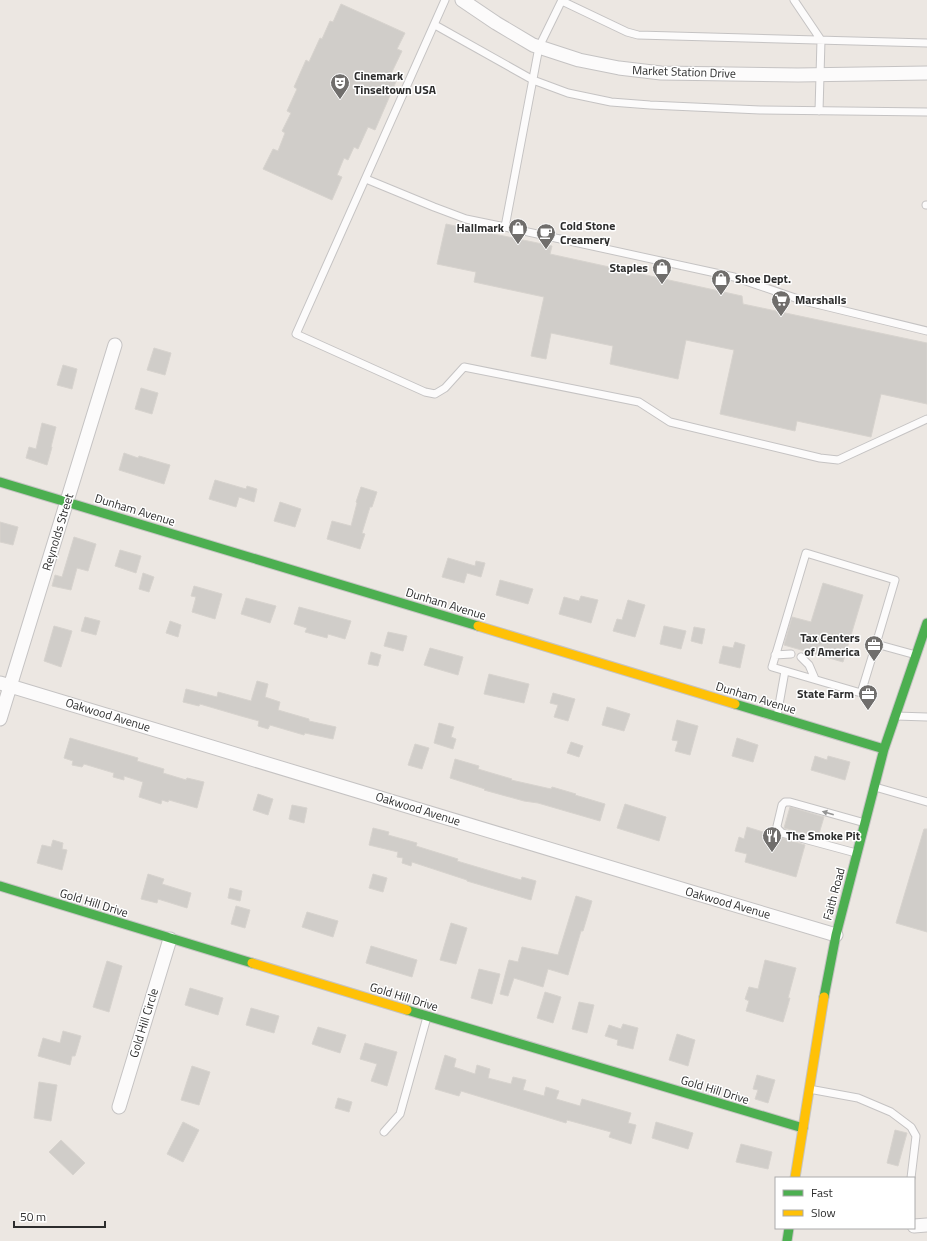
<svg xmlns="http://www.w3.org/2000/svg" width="927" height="1241" viewBox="0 0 927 1241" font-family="'Titillium Web',sans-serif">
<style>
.building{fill:#d0cdc9;stroke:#d7d3ce}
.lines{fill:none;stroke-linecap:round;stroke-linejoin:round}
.lane-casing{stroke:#c5c3c3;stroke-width:9}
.street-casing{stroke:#c5c3c3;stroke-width:15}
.fast-casing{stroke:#c5c3c3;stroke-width:11}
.slow-casing{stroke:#c5c3c3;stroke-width:11}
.lane{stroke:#fcfbfb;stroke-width:7}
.street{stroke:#fcfbfb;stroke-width:13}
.fast{stroke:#4caf50;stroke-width:9}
.slow{stroke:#ffc107;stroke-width:9}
.oneway{fill:#949494}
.labels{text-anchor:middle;stroke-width:3;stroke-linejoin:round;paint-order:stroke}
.street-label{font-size:12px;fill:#2d2d2d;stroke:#fff}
.poi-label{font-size:12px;font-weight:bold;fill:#2d2d2d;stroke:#fff;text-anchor:start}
</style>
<rect width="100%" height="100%" fill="#ece7e2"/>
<path class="building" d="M341,4L405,33L397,49L402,51L391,74L398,77L375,130L368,127L358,149L354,147L348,160L344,158L337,175L342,177L332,200L263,169L273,149L278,151L285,133L282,131L291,113L287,111L297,89L294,87L306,60L309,62L320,38L322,39L330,21L333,22Z
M446,224L552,246L550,254L742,296L743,304L927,343V404L881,394L871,437L797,421L795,431L720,414L734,350L686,340L678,379L610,364L613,346L551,333L546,359L531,356L544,297L474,282L476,272L437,264Z
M154,348L171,353L165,375L147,370Z
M63,365L77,369L72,389L57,385Z
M141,388L158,393L152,414L135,409Z
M42,423L56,427L51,447H52L47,465L26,458L29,447L36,449Z
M124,453L138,458L139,456L170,465L164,484L119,470Z
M215,480L246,489L247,486L257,489L254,502L239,497L236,507L209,499Z
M361,487L377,492L372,507H370L362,533L365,534L360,549L327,539L332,521L351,526L357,503L356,502Z
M280,502L301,509L295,527L274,521Z
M0,522L18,527L13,545L0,542Z
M74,537L96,544L88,571L77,568L71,590L52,586L55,575L62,577Z
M120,550L141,556L136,573L115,566Z
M448,558L475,566L476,561L485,563L481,577L467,573L464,583L442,577Z
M143,573L154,577L149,592L139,589Z
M500,580L533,589L528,604L496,595Z
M823,583L863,595L843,662L784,645L792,617L811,622Z
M194,586L222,594L215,619L192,612L196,597L191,596Z
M581,596L598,600L591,623L559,614L564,597L579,601Z
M246,598L276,606L270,623L241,614Z
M628,600L645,605L635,637L613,631L617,619L622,620Z
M299,607L351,621L345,639L328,634L327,638L305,632L307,628L294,624Z
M85,617L100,621L96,635L81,631Z
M170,621L181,625L178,637L166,633Z
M54,626L72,631L61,667L44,661Z
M664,626L686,631L681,649L660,644Z
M694,627L705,629L702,644L691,641Z
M388,632L407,636L403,651L384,646Z
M735,642L745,645L740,668L719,663L723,646L733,648Z
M430,648L463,657L458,675L424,665Z
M371,652L381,655L378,666L368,664Z
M489,674L529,684L524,703L484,694Z
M257,681L268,684L265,697L280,702L278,710L309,719V721L336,727L333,739L305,733L304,735L270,725L268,729L258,726L259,721L241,716L200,704L199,706L183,702L186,689L217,697L218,692L251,701Z
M553,693L575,699L568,721L554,717L558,705L550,703Z
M607,707L630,714L624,731L602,725Z
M677,720L698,726L690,755L675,751L678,741L672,740Z
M439,723L454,727L451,737L456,739L453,749L434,743Z
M70,738L138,758L137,761L164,769L163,773L186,780L187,778L204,782L197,808L169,800L168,802L162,800L161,804L139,797L143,782L124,776V780L113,777L114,773L84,764L82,767L72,765L73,761L64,758Z
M737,738L758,745L753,762L732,756Z
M571,742L583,746L579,757L567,753Z
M415,744L429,748L422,769L408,765Z
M815,756L827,760L828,756L850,762L845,780L811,770Z
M455,759L479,766L478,769L512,779L511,780L551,789L552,787L576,794L575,795L605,804L600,821L538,803L524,801L484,790L485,789L450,778Z
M258,794L273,799L268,815L253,810Z
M625,804L666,817L659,841L617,828Z
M292,805L307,808L304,823L289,819Z
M790,807L824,817L818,837L784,828Z
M747,827L805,845L796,877L745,862L747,854L735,851L739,837L744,839Z
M373,828L389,832L388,835L417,843L416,846L458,859L457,861L521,880L522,877L536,881L531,900L467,881V880L412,862L411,866L402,863L403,858L397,857L398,852L369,845Z
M924,829H927V932L896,923Z
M53,840L63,843L62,849L67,850L62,870L37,863L42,845L51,847Z
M148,874L164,879L162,884L191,893L187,908L158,899L157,903L141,899Z
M373,874L387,878L383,892L369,888Z
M230,888L242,891L240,901L228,898Z
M576,896L592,901L583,931H581L568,975L548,969L543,987L514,978L508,996L500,994L509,960L518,962L522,947L558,955Z
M236,906L250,910L245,928L231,924Z
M307,912L338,921L333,937L302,927Z
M451,923L467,928L456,964L440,960Z
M371,946L417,960L412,977L366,963Z
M765,960L796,968L788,998H790L783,1022L746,1011L749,1001L745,999L749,987L758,989Z
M107,961L122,966L109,1012L93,1007Z
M479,969L500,974L492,1004L471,998Z
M190,988L223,998L218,1015L185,1005Z
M545,992L561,997L553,1023L537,1018Z
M579,1002L594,1005L587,1033L572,1029Z
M251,1008L279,1016L274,1033L246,1025Z
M623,1024L638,1028L633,1049L617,1045L618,1040L605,1036L609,1025L621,1029Z
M318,1027L346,1035L340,1053L312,1044Z
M63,1031L81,1036L75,1056H72L70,1065L38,1056L43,1038L60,1043Z
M677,1034L695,1040L688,1066L669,1060Z
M365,1043L397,1052L387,1086L371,1081L377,1064L360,1059Z
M445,1055L456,1059L454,1067L475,1074L477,1065L490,1069L488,1078L511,1084L513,1077L526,1080L523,1090L544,1096L546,1087L559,1091L556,1099L580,1106L582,1099L631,1113L628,1123L636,1125L631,1144L609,1137L611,1132L567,1120L566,1123L461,1091L459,1096L435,1089Z
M192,1066L210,1072L199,1105L181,1100Z
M757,1075L775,1080L768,1103L755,1099L758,1090L753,1089Z
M39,1082L57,1085L51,1121L34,1118Z
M338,1098L352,1102L349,1112L335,1108Z
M183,1122L199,1130L183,1162L167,1154Z
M656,1122L693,1133L688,1149L652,1138Z
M895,1130L907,1133L898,1166L887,1163Z
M61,1140L85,1163L73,1175L49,1152Z
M741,1144L772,1152L768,1169L736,1162Z"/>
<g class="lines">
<g class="lane-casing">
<path id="lane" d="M445,0L296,334L425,392L435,394L445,388L464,367L639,402L670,422L820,458L838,460L927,419
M562,0L539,47L505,227L734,277L804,301L927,331
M794,0L821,40L819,111
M562,1L627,32L638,35L927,43
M435,25L533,80L568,93L611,102L650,105L760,110L927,112
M366,179L434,207L466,219L505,227
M926,205H927
M876,644L861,693L772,667L806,553L895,580L876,644L916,655
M775,655L791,654
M801,657L809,665L815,679
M777,716L785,671
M896,716L927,717
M875,787L927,802
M856,853L782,833L778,829L777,826L782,805L785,802H790L865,823
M809,1089L858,1098L891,1112L911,1127L916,1136L911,1178
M384,1132L400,1114L427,1017"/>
</g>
<g class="street-casing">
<path id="street" d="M462,0L496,23L533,45L579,60L619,68L661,73L798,75L927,73
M0,683L688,891L836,935
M0,719L115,345
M119,1107L170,939
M914,1226L927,1225"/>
</g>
<g class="fast-casing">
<path id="fast" d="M0,482L478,626
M735,704L884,749
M0,886L252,963
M824,997L836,935L884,749L927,623
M407,1010L803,1128
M787,1241L789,1228"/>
</g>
<g class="slow-casing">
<path id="slow" d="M478,626L735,704
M252,963L407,1010
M795,1178L824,997"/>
</g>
<use href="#lane" class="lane"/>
<use href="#street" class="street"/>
<use href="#fast" class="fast"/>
<use href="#slow" class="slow"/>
</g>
<defs><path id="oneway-solid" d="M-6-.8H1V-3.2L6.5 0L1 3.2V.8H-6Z"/></defs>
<use class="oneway" href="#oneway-solid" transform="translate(828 813) rotate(-164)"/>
<defs>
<g id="theatre-pin" transform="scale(1)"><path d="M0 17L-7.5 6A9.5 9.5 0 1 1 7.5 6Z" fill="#706e6c" stroke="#fff"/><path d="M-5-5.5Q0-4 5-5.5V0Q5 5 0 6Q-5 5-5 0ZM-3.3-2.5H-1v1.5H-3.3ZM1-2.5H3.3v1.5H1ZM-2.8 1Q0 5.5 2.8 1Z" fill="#fff"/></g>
<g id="shop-pin" transform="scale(1)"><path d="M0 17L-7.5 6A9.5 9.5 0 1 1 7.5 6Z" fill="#706e6c" stroke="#fff"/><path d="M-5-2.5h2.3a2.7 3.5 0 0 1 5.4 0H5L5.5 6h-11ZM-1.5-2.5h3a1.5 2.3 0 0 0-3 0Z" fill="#fff"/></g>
<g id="cafe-pin" transform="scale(1)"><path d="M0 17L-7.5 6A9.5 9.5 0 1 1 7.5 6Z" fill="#706e6c" stroke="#fff"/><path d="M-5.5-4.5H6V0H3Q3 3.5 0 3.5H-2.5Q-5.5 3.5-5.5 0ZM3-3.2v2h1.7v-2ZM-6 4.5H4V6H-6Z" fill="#fff"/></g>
<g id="supermarket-pin" transform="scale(1)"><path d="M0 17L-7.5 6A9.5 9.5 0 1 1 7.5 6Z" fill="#706e6c" stroke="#fff"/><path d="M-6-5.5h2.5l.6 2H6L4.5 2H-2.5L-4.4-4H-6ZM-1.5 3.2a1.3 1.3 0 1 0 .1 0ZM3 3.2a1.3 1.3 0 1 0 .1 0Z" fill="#fff"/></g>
<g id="office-pin" transform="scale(1)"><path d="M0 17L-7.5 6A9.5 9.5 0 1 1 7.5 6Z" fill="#706e6c" stroke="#fff"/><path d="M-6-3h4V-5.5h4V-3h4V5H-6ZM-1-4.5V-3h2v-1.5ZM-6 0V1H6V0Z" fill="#fff"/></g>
<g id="restaurant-pin" transform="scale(1)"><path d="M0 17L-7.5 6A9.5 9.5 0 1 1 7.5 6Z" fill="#706e6c" stroke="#fff"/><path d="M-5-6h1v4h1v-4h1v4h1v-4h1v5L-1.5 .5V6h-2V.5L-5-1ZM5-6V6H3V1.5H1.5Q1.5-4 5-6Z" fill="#fff"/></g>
</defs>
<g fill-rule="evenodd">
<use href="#theatre-pin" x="340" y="83"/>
<use href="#shop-pin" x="518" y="228"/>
<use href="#cafe-pin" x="546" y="233"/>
<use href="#shop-pin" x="662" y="268"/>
<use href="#shop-pin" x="721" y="279"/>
<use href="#supermarket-pin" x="781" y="300"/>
<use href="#office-pin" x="874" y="645"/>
<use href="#office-pin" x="868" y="694"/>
<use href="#restaurant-pin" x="772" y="836"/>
</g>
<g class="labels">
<g class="street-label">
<text transform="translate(684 72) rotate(2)" y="4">Market Station Drive</text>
<text transform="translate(135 510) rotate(17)" y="4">Dunham Avenue</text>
<text transform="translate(58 532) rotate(-73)" y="4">Reynolds Street</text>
<text transform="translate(446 604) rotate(17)" y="4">Dunham Avenue</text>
<text transform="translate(756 698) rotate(17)" y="4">Dunham Avenue</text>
<text transform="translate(108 715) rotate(17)" y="4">Oakwood Avenue</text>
<text transform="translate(418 809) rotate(17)" y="4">Oakwood Avenue</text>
<text transform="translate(834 894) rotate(-75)" y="4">Faith Road</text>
<text transform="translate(94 903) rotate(17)" y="4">Gold Hill Drive</text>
<text transform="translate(728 903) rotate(16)" y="4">Oakwood Avenue</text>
<text transform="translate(404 997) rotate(17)" y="4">Gold Hill Drive</text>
<text transform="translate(144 1023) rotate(-73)" y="4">Gold Hill Circle</text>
<text transform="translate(715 1090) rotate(17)" y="4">Gold Hill Drive</text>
</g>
<g class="poi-label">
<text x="354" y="80">Cinemark<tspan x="354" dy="14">Tinseltown USA</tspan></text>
<text x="560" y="230">Cold Stone<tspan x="560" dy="14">Creamery</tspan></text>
<text x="504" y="232" text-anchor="end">Hallmark</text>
<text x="648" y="272" text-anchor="end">Staples</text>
<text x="735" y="283">Shoe Dept.</text>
<text x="795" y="304">Marshalls</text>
<text x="860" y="642" text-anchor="end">Tax Centers<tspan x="860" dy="14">of America</tspan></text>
<text x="854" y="698" text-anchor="end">State Farm</text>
<text x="786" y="840">The Smoke Pit</text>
</g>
</g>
<rect x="775" y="1177" width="140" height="52" fill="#ffffff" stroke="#ababab"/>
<rect x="783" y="1190" width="20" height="6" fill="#4caf50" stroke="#ababab"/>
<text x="811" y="1197" font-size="12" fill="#2d2d2d">Fast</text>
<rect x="783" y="1210" width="20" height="6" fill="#ffc107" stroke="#ababab"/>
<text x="811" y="1217" font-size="12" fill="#2d2d2d">Slow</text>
<path d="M14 1221v6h91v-6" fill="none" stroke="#2d2d2d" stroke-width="2"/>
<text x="20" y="1221" font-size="12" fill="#2d2d2d" stroke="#ffffff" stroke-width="3" paint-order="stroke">50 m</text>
</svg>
